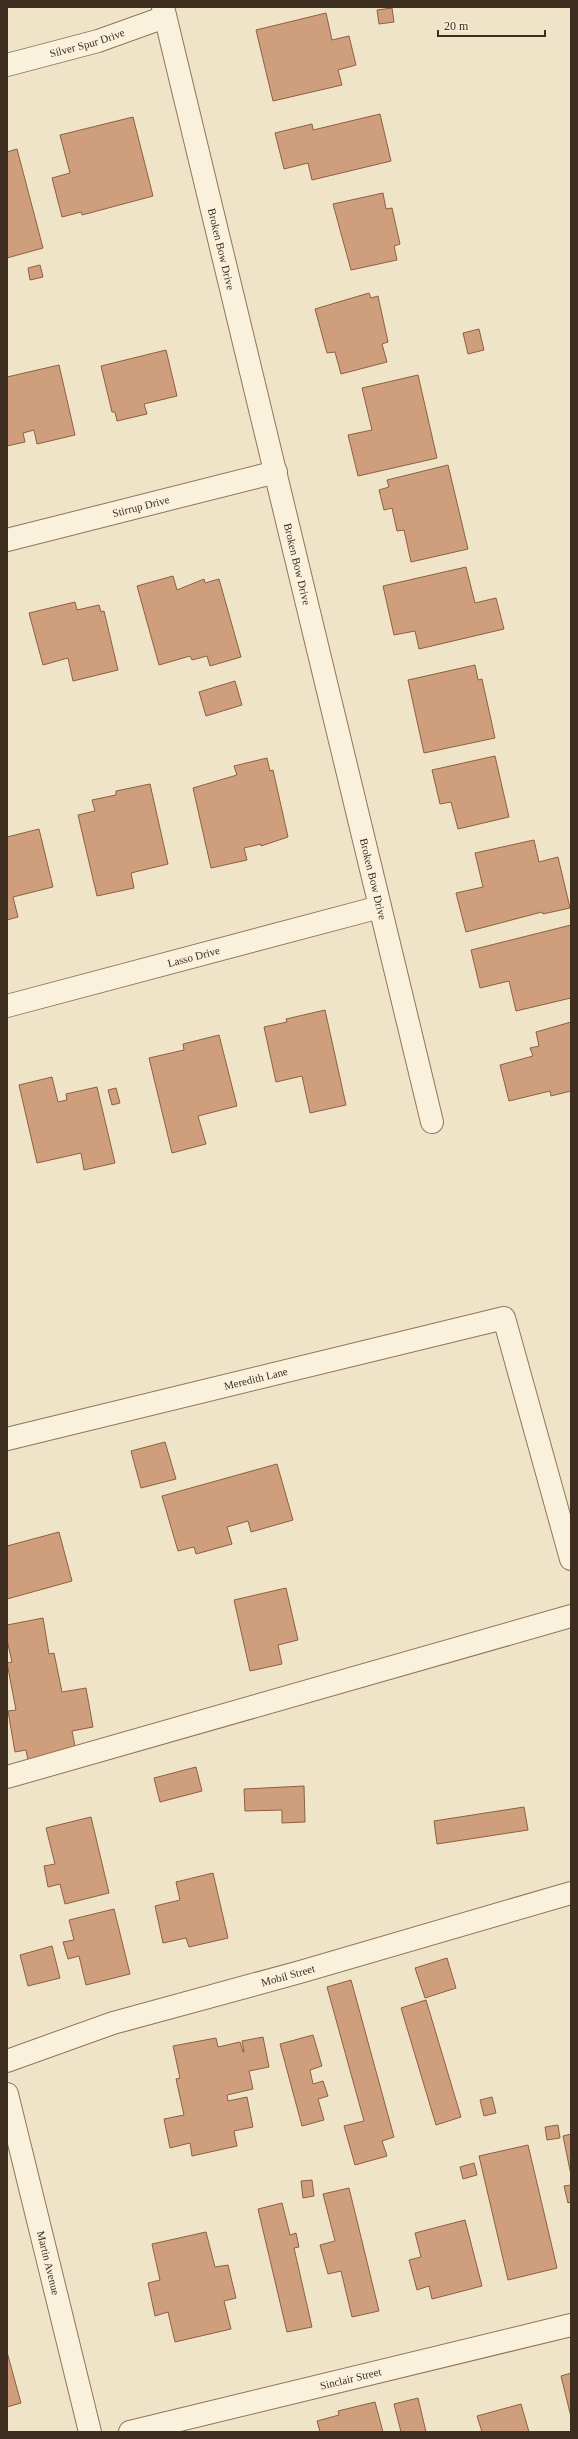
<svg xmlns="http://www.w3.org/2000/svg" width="578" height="2439" viewBox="0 0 578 2439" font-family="Georgia,serif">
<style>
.building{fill:#cf9f7d;stroke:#8d5f41}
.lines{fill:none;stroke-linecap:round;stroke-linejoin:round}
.street-casing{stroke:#8d765c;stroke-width:24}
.street{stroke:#faf1dc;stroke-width:22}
.labels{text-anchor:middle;stroke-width:4;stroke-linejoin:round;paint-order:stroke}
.street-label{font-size:11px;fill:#3d2e20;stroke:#f7eed8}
</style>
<rect width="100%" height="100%" fill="#f0e4c8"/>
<path class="building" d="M392,8L394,22L379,24L377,10Z
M326,13L332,40L349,36L356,65L338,70L342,85L273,101L256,30Z
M380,114L391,161L312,180L308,163L284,169L275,133L312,124L313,130Z
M133,117L153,196L82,215L81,212L62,217L52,178L70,173L60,135Z
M17,149L43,248L7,258V152Z
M383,193L386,209L392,208L400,244L394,246L397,260L351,270L333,204Z
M40,265L43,277L30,280L28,268Z
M369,293L371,298L378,296L388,342L382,344L387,362L341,374L335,352L327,353L315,309Z
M479,329L484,350L468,354L463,333Z
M166,350L177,396L144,404L147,414L117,421L115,412H112L101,366Z
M59,365L75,435L37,444L34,430L23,433L25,442L7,446V377Z
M418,375L437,458L358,476L348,435L372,430L362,388Z
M448,465L468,549L411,562L404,530L397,531L392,508L384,510L379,490L389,487L387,480Z
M466,567L475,603L496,598L504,629L419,649L415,631L394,635L383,586Z
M173,576L177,590L204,579L205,583L219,579L241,657L210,666L207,656L192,660L190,656L159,665L137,586Z
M75,602L77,610L99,605L101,612L104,611L118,670L73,681L68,658L43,665L29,613Z
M475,665L478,680L482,679L495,738L424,753L408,680Z
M235,681L242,705L206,716L199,692Z
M495,756L509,817L458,829L451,802L440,804L432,770Z
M267,758L270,771L273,770L288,837L261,846V844L244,848L247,860L211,868L193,788L237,775L234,766Z
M150,784L168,864L131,873L134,888L97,896L78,815L95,811L92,800L116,795V791Z
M39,829L53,887L13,897L18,917L7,920V837Z
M534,840L539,862L558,857L570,908L543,914L542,912L466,932L456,893L483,887L475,853Z
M571,925V998L516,1011L509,981L480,988L471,950Z
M325,1010L346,1105L310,1113L302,1076L276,1082L264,1027L287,1022L286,1019Z
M571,1022V1091L551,1096L550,1091L509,1101L500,1065L533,1056L530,1048L539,1046L536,1032Z
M219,1035L237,1106L198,1116L206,1144L172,1153L149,1058L184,1050L183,1044Z
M52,1077L58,1102L67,1100L66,1094L97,1087L115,1163L84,1170L81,1153L37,1163L19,1085Z
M116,1088L120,1103L112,1105L108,1090Z
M165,1442L176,1479L141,1488L131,1451Z
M277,1464L293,1520L251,1532L248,1521L227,1527L232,1544L196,1554L194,1547L178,1551L162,1496Z
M59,1532L72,1581L7,1599V1546Z
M286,1588L298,1640L278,1645L282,1664L250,1671L234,1600Z
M43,1618L49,1654L54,1653L62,1692L86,1688L93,1727L72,1731L76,1751L28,1760L26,1750L15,1752L8,1711L16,1710L7,1663L12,1662L7,1640V1625Z
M196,1767L202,1791L160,1802L154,1778Z
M304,1786L305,1822L282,1823V1810L245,1811L244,1789Z
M524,1807L528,1830L437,1844L434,1821Z
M91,1817L109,1893L65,1904L60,1884L48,1887L44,1866L55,1864L46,1828Z
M213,1873L228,1938L189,1947L186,1938L163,1943L155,1906L180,1900L176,1882Z
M114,1909L130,1974L86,1985L79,1956L68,1959L63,1942L74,1940L69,1920Z
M52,1946L60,1978L28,1986L20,1955Z
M447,1958L456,1988L425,1998L415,1968Z
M351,1980L394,2137L382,2141L387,2156L355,2165L344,2126L364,2121L327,1987Z
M426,2000L461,2117L436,2125L401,2008Z
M313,2035L322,2066L310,2070L313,2084L323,2081L328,2096L318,2099L324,2120L302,2126L280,2044Z
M263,2037L269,2067L249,2071L253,2089L227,2095L228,2101L247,2097L253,2127L234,2131L237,2146L192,2156L190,2143L170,2148L164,2119L184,2115L176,2079L180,2078L173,2046L216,2038L218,2047L240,2042L243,2052H244L242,2041Z
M492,2097L496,2113L484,2116L480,2100Z
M558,2125L560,2138L547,2140L545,2127Z
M571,2134V2175L563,2136Z
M528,2145L557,2268L508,2280L479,2156Z
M474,2163L477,2175L463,2179L460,2167Z
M312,2180L314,2196L303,2198L301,2181Z
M571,2185V2202L568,2203L564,2186Z
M349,2188L379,2311L352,2317L341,2271L328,2274L320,2245L335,2241L323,2194Z
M282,2203L290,2235L296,2233L299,2247L294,2248L312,2327L287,2332L258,2209Z
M465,2220L482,2286L432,2299L429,2286L417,2290L409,2260L421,2257L415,2233Z
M206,2232L215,2267L228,2265L236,2298L224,2301L231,2329L175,2342L168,2312L155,2316L148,2283L160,2280L152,2244Z
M7,2352L21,2403L7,2407Z
M571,2373V2417L561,2376Z
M418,2398L426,2432H401L394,2404Z
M375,2402L383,2432H320L317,2421L339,2415L338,2411Z
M521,2404L529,2432H482L477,2416Z"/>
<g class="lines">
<g class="street-casing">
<g id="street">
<path id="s1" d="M163,7L432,1122"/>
<path id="s2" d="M7,65L98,41L165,17"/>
<path id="s3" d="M7,540L276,472"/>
<path id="s4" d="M7,1006L380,907"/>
<path id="s5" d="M7,1439L504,1318L571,1559"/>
<path d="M7,1777L571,1616"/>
<path id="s6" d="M7,2061L113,2023L300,1972L571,1893"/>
<path id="s7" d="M7,2094L90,2432"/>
<path id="s8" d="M130,2432L571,2325"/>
</g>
</g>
<use href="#street" class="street"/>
</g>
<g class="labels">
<g class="street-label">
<text dy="4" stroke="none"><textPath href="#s2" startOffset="83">Silver Spur Drive</textPath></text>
<text dy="4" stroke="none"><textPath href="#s1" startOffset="249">Broken Bow Drive</textPath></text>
<text dy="4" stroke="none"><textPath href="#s3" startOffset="138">Stirrup Drive</textPath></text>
<text dy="4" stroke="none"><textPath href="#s1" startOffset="573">Broken Bow Drive</textPath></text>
<text dy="4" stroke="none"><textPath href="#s1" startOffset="897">Broken Bow Drive</textPath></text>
<text dy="4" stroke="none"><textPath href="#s4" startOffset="193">Lasso Drive</textPath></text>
<text dy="4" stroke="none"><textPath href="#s5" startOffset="256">Meredith Lane</textPath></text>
<text dy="4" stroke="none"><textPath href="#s6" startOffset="294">Mobil Street</textPath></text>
<text dy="4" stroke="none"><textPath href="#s7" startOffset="174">Martin Avenue</textPath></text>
<text dy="4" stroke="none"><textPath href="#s8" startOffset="227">Sinclair Street</textPath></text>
</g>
</g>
<rect width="578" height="2439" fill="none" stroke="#3d2e20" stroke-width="16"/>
<path d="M438 30v6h107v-6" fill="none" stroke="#3d2e20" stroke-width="2"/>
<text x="444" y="30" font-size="12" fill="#3d2e20" stroke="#f7eed8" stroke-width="3" paint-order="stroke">20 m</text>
</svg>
